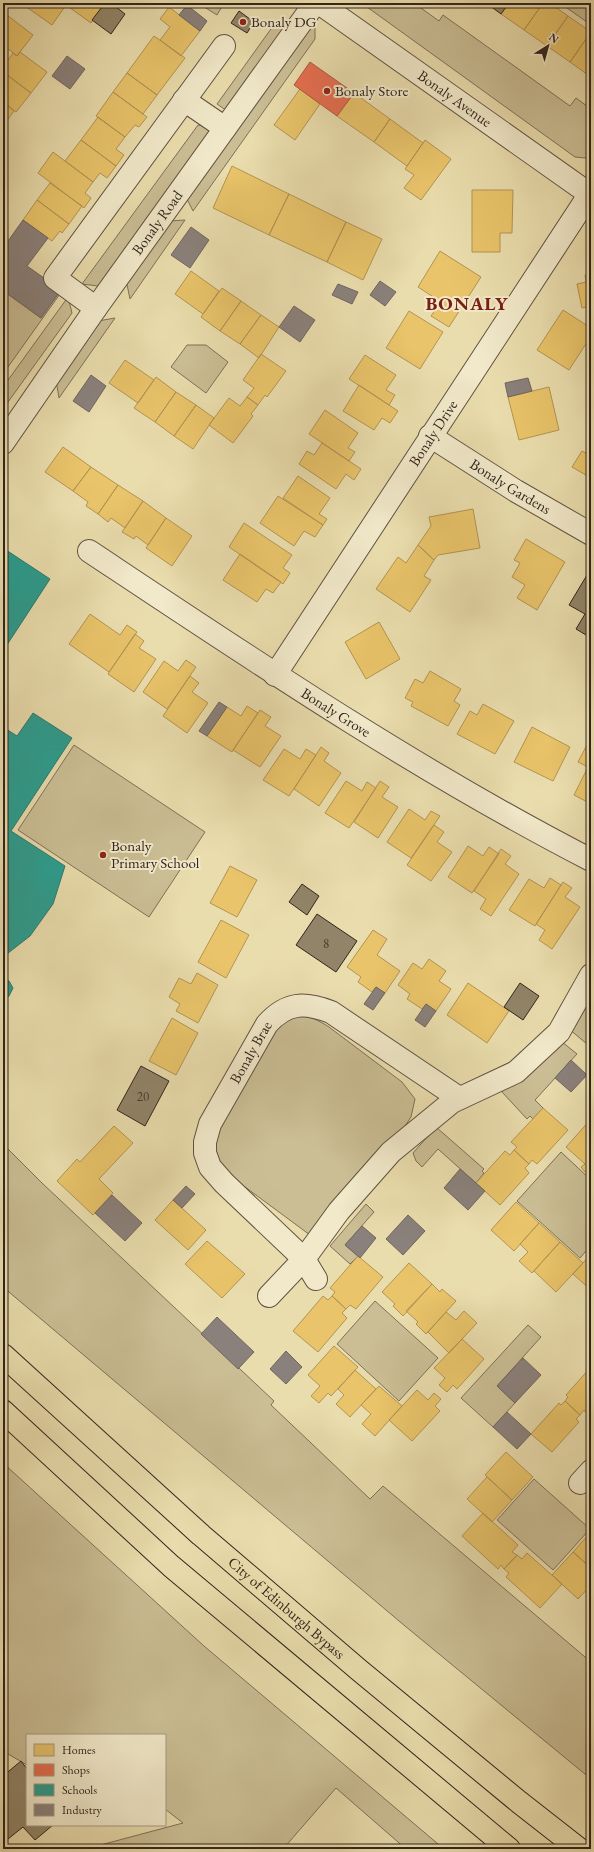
<svg xmlns="http://www.w3.org/2000/svg" width="594" height="1852" viewBox="0 0 594 1852" font-family="'EB Garamond',serif">
<style>
.green{fill:#cbbe95;stroke:#7e7159}
.homes{fill:#e9c46a;stroke:#b29453}
.shops{fill:#e76f51;stroke:#b05841}
.schools{fill:#2a9d8f;stroke:#2c796d}
.industry{fill:#8a817c;stroke:#6f6560}
.building{fill:#918468;stroke:#31241d}
.lines{fill:none;stroke-linecap:round;stroke-linejoin:round}
.minor-casing{stroke:#5f5241;stroke-width:24}
.highway-casing{stroke:#31241d;stroke-width:24}
.minor{stroke:#f1e9ca;stroke-width:22}
.highway{stroke:#eaddad;stroke-width:22}
.poi-dot{fill:#8f2418;stroke:#f1e9ca;stroke-width:1.5}
.labels{text-anchor:middle;stroke-width:4;stroke-linejoin:round;paint-order:stroke}
.number-label{font-size:13px;fill:#493c30}
.poi-label{font-size:15px;fill:#31241d;stroke:#f1e9ca;text-anchor:start}
.street-label{font-size:15px;fill:#31241d;stroke:#f1e9ca}
.district-label{font-size:19px;font-weight:bold;letter-spacing:1px;fill:#7a1f14;stroke:#f1e9ca}
</style>
<rect width="100%" height="100%" fill="#eaddad"/>
<filter id="stains"><feTurbulence type="fractalNoise" baseFrequency=".005" numOctaves="4"/><feColorMatrix values="0 0 0 0 .2 0 0 0 0 .09 0 0 0 0 .02 0 0 0 .5 -.17"/></filter>
<radialGradient id="worn" r=".72"><stop offset=".6" stop-color="#630" stop-opacity="0"/><stop offset="1" stop-color="#630" stop-opacity=".3"/></radialGradient>
<path class="green" d="M198,3H224L217,15Z
M258,3H296L293,7H265Z
M366,3H414L439,21L443,15L570,106L576,98L591,109V156L585,158L575,157L367,7Z
M560,3H591V25Z
M276,22L290,23L227,111L217,104Z
M315,26V39L193,211L186,197L306,30Z
M198,125L213,127L98,286L82,284Z
M185,220L130,299L126,280L169,221Z
M60,290L62,291L3,374V295L5,292L41,318Z
M68,297L72,313L3,409V387Z
M115,318L59,398L56,380L98,321Z
M187,345H206L228,362L206,393L171,367Z
M74,745L205,832L149,917L18,830Z
M588,1001L591,1003V1039L587,1044L569,1029Z
M297,1016C310,1016 318,1020 329,1027L402,1082L415,1099L411,1117L399,1135L361,1169L310,1235L233,1178L220,1162L215,1147L219,1119L273,1028Z
M561,1041L577,1054L535,1100L543,1108L533,1119L530,1116L527,1119L502,1092V1089Z
M436,1127L484,1169L482,1171L484,1173L476,1183L438,1149L422,1167L416,1161L413,1153Z
M3,1144L42,1183L274,1401L271,1405L370,1499L383,1486L591,1662V1779L405,1626L3,1287Z
M561,1152L591,1180V1245L580,1258L517,1201Z
M366,1204L374,1212L345,1245L358,1256L350,1264L330,1246Z
M375,1301L438,1358L399,1401L337,1344Z
M528,1325L541,1337L497,1386L515,1403L493,1427L461,1398Z
M3,1463L204,1646L444,1849H406L336,1788L283,1849H8L10,1847H93L183,1823L165,1809V1735H27V1765L3,1751Z
M534,1479L590,1529L553,1570L497,1520Z"/>
<path class="homes" d="M27,3H105L91,23L66,5L52,25L25,6Z
M509,3H543L524,30L501,14Z
M543,3H550L568,16L547,46L524,30Z
M169,7L200,31L181,56L160,40L170,27L160,19Z
M3,12L33,35L17,56L3,45Z
M568,16L591,32L570,62L547,46Z
M591,32V77L570,62Z
M154,36L185,58L157,95L127,73Z
M20,52L47,72L31,93L3,72V67L13,53L17,56Z
M3,72L31,93L16,112L3,102Z
M127,73L157,95L143,114L113,92Z
M300,89L320,104L295,140L274,125Z
M113,92L147,117L139,127L135,125L125,137L96,116Z
M354,93L390,119L374,142L337,116Z
M3,102L14,111L3,126Z
M98,117L125,137L116,149L124,155L116,166L81,140Z
M390,119L423,143L407,166L374,142Z
M81,140L116,166L107,178L100,173L93,182L65,161Z
M425,140L451,159L421,200L404,188L414,175L405,169Z
M53,152L93,182L85,193L91,198L84,208L38,173Z
M232,166L289,194L269,235L213,208Z
M50,183L82,206L69,224L37,200Z
M472,190H513L512,233H500V252H472Z
M289,194L346,222L327,262L269,235Z
M37,200L69,224L62,233L60,231L52,241L23,220Z
M346,222L382,239L363,280L327,262Z
M440,251L481,277L449,327L431,316L441,302L418,287Z
M191,271L219,291L203,314L175,294Z
M591,273V306L582,308L577,284L586,282L585,275Z
M222,288L241,301L220,331L201,317Z
M241,301L261,315L240,344L220,331Z
M563,310L591,328V336L569,370L537,350Z
M409,311L443,332L420,369L386,348Z
M261,315L279,327L259,358L240,344Z
M261,354L286,371L267,397L265,395L258,405L247,397L254,388L243,380Z
M365,355L396,375L386,390L395,395L389,405L349,379Z
M125,360L154,380L138,403L109,383Z
M156,377L176,392L155,422L134,408Z
M359,385L398,411L390,423L382,418L374,430L343,411Z
M549,387L559,430L519,440L508,397Z
M176,392L196,405L174,436L155,422Z
M247,397L258,405L251,414L253,416L233,443L209,425L229,398L240,406Z
M196,405L214,418L193,449L174,436Z
M325,410L358,433L348,448L355,452L349,461L309,434Z
M322,443L361,469L354,480L346,474L336,489L299,464L307,451L314,455Z
M63,447L91,467L73,491L45,472Z
M582,451L591,456V478L572,467Z
M91,467L118,485L98,514L86,506L88,502L73,491Z
M298,476L330,498L319,514L327,519L323,525L283,498Z
M118,485L143,501L125,528L111,518L108,522L98,514Z
M278,496L323,525L315,537L304,531L294,546L260,523Z
M143,501L166,518L148,545L136,536L134,539L122,532Z
M473,509L480,548L438,555L434,560L418,545L431,526L429,517Z
M166,518L192,536L172,566L146,548Z
M244,523L292,555L283,568L290,573L283,584L229,547Z
M526,539L565,562L537,610L517,598L525,585L512,577L520,563L514,560Z
M418,545L434,560L424,576L431,580L410,612L376,589L398,557L406,563Z
M240,554L281,582L273,593L266,589L257,602L223,580Z
M90,614L120,635L127,625L137,632L109,672L69,644Z
M379,622L400,659L366,679L345,642Z
M135,634L144,641L139,648L156,659L134,692L108,674Z
M186,660L196,667L167,709L143,692L164,661L178,671Z
M430,671L461,689L454,701L460,705L448,726L411,706L413,702L405,698L415,679L423,683Z
M190,676L199,683L192,692L208,703L187,733L163,716Z
M483,704L514,721L495,754L457,734L470,711L477,715Z
M247,706L258,713L232,752L207,736L227,707L241,716Z
M260,710L271,717L265,726L281,736L260,767L233,750Z
M532,727L570,747L553,781L514,762Z
M590,739L591,740V804L574,795L588,767L578,762Z
M321,747L329,753L324,761L341,773L319,806L294,789Z
M284,749L300,759L306,749L316,755L289,796L263,780Z
M346,781L362,791L367,782L376,788L349,828L325,813Z
M380,781L389,787L382,797L398,807L378,838L354,822Z
M409,809L425,820L431,811L440,816L411,858L387,842Z
M434,825L444,832L437,842L452,852L431,881L407,865Z
M468,846L483,856L489,847L499,854L472,893L448,877Z
M501,849L511,856L505,864L519,874L491,916L480,909L486,899L474,891Z
M230,866L257,880L237,917L210,903Z
M550,878L561,885L535,926L509,910L529,879L544,888Z
M563,882L572,888L565,897L580,907L552,949L539,940L545,930L536,924Z
M221,920L249,935L226,978L198,962Z
M373,930L387,939L377,955L400,971L385,993L376,987L372,992L358,982L361,977L347,967Z
M429,959L446,971L439,981L451,989L436,1011L426,1004L422,1009L407,999L410,994L398,985L413,963L422,969Z
M197,973L218,985L198,1023L176,1011L180,1004L169,997L179,978L191,984Z
M468,983L509,1011L487,1043L447,1015Z
M172,1018L198,1033L176,1075L149,1061Z
M543,1108L568,1130L537,1164L532,1160L529,1164L514,1150L517,1147L511,1142Z
M591,1119V1165L585,1172L581,1167L585,1164L566,1147Z
M114,1126L133,1143L99,1179L113,1193L93,1215L57,1181L77,1159L80,1162Z
M514,1150L529,1164L525,1168L529,1173L500,1205L476,1183L505,1151L510,1155Z
M173,1200L206,1230L188,1250L155,1220Z
M516,1202L539,1223L514,1251L491,1230Z
M539,1223L560,1242L532,1273L519,1261L528,1252L520,1244Z
M207,1241L245,1274L222,1298L185,1264Z
M560,1242L583,1263L556,1292L534,1271Z
M591,1254V1290L573,1274Z
M358,1256L383,1277L356,1309L350,1305L346,1309L332,1296L335,1292L330,1288Z
M409,1263L432,1284L403,1316L393,1306L395,1304L382,1292Z
M432,1284L440,1292L442,1289L456,1301L426,1334L416,1324L418,1322L406,1311Z
M323,1296L328,1300L332,1296L346,1309L342,1313L347,1318L318,1352L293,1331Z
M464,1311L477,1323L449,1353L428,1332L446,1312L456,1320Z
M462,1339L484,1359L457,1389L453,1385L447,1392L439,1385L445,1378L434,1368Z
M334,1346L358,1367L331,1396L328,1393L319,1403L311,1396L320,1386L308,1375Z
M591,1367V1409L587,1414L584,1410L580,1415L565,1401L568,1397L566,1395Z
M355,1370L376,1389L350,1417L336,1404L344,1395L338,1389Z
M379,1386L402,1406L375,1436L362,1424L371,1414L361,1405Z
M417,1390L428,1400L434,1393L441,1399L435,1406L440,1411L412,1441L389,1420Z
M565,1401L580,1415L576,1419L579,1422L552,1452L531,1434L559,1403L561,1405Z
M506,1452L533,1477L512,1500L485,1475Z
M487,1477L512,1500L492,1522L467,1499Z
M483,1513L518,1545L512,1552L517,1555L504,1569L501,1565L498,1569L462,1536Z
M591,1532V1568L573,1552Z
M573,1552L591,1568V1585L578,1599L552,1575Z
M527,1553L562,1584L540,1608L506,1577L509,1573L504,1569L517,1555L522,1559Z"/>
<path class="shops" d="M310,62L354,93L337,116L294,85Z"/>
<path class="schools" d="M3,548L50,579L3,651Z
M33,713L72,738L11,831L65,866L53,904L30,936L3,957V727L17,736Z
M3,977L9,981L13,988L9,996L3,1002Z"/>
<path class="industry" d="M187,5L207,21L200,31L179,15Z
M67,56L85,69L70,89L52,76Z
M23,220L48,238L27,266L61,290L41,318L5,292L3,295V248Z
M191,227L209,240L190,268L171,255Z
M380,281L396,292L385,306L370,295Z
M338,284L358,292L352,304L332,295Z
M294,306L315,320L300,342L279,327Z
M91,375L106,386L89,412L73,401Z
M528,378L532,391L508,397L505,383Z
M219,702L227,707L207,736L199,731Z
M376,987L385,993L373,1010L364,1004Z
M426,1004L436,1011L425,1027L415,1020Z
M571,1060L587,1075L571,1092L555,1078Z
M460,1169L485,1191L468,1210L444,1188Z
M186,1186L195,1194L182,1208L173,1200Z
M112,1195L142,1223L125,1241L95,1213Z
M408,1215L425,1231L403,1255L386,1239Z
M362,1226L376,1238L360,1258L345,1245Z
M217,1317L254,1352L238,1369L201,1334Z
M286,1351L302,1367L286,1384L270,1369Z
M523,1358L541,1375L515,1403L497,1386Z
M507,1412L531,1434L517,1449L493,1427Z"/>
<path class="building" d="M105,3H111L125,14L111,34L92,20Z
M486,3H509L501,14Z
M239,11L254,22L247,33L231,23Z
M587,575L591,577V638L576,629L585,614L569,605Z
M302,884L319,896L307,915L289,902Z
M317,914L357,941L336,972L296,945Z
M520,983L539,996L523,1020L504,1007Z
M141,1066L169,1081L145,1126L117,1110Z
M21,1761L27,1769V1825H53L35,1840L23,1827L3,1843V1776Z"/>
<g class="lines">
<g class="minor-casing">
<g id="minor">
<path id="s1" d="M319,3L591,195"/>
<path d="M184,100L225,128"/>
<path d="M96,308L55,278L224,46"/>
<path id="s2" d="M430,436L516,491L591,534"/>
<path id="s3" d="M3,443L96,308L315,3"/>
<path id="s4" d="M89,551C253,660 416,770 591,860"/>
<path id="s5" d="M275,675L591,192"/>
<path id="s6" d="M316,1279L304,1259L224,1183L210,1167L205,1153V1142L210,1124L267,1024C287,1002 304,1002 331,1012L459,1098"/>
<path d="M269,1296L304,1259L339,1211L391,1152L452,1102L516,1072L559,1032L591,975"/>
<path d="M580,1483L591,1471"/>
</g>
</g>
<g class="highway-casing">
<g id="highway">
<path id="s7" d="M3,1355L201,1535L359,1670L519,1802L579,1849"/>
<path d="M3,1411L171,1566L509,1849"/>
</g>
</g>
<use href="#minor" class="minor"/>
<use href="#highway" class="highway"/>
</g>
<g class="poi-dot">
<circle cx="243" cy="22" r="4"/>
<circle cx="327" cy="91" r="4"/>
<circle cx="103" cy="855" r="4"/>
</g>
<g class="labels">
<g class="number-label">
<text x="326" y="948">8</text>
<text x="143" y="1101">20</text>
</g>
<g class="poi-label">
<text x="251" y="27">Bonaly DG</text>
<text x="335" y="96">Bonaly Store</text>
<text x="111" y="851">Bonaly<tspan x="111" dy="17">Primary School</tspan></text>
</g>
<g class="street-label">
<text dy="5" stroke="none"><textPath href="#s1" startOffset="166">Bonaly Avenue</textPath></text>
<text dy="5" stroke="none"><textPath href="#s3" startOffset="269">Bonaly Road</textPath></text>
<text dy="5" stroke="none"><textPath href="#s5" startOffset="289">Bonaly Drive</textPath></text>
<text dy="5" stroke="none"><textPath href="#s2" startOffset="95">Bonaly Gardens</textPath></text>
<text dy="5" stroke="none"><textPath href="#s4" startOffset="295">Bonaly Grove</textPath></text>
<text dy="5" stroke="none"><textPath href="#s6" startOffset="282">Bonaly Brae</textPath></text>
<text dy="5" stroke="none"><textPath href="#s7" startOffset="380">City of Edinburgh Bypass</textPath></text>
</g>
<g class="district-label">
<text x="467" y="310">BONALY</text>
</g>
</g>
<rect width="594" height="1852" fill="none" stroke="#eaddad" stroke-width="16"/>
<rect x="4" y="4" width="586" height="1844" fill="none" stroke="#31241d" stroke-width="2"/>
<rect x="8" y="8" width="578" height="1836" fill="none" stroke="#31241d"/>
<rect x="26" y="1734" width="140" height="92" fill="#f1e9ca" stroke="#a49a85"/>
<rect x="34" y="1744" width="20" height="12" fill="#e9c46a" stroke="#a49a85"/>
<text x="62" y="1754" font-size="12" fill="#31241d">Homes</text>
<rect x="34" y="1764" width="20" height="12" fill="#e76f51" stroke="#a49a85"/>
<text x="62" y="1774" font-size="12" fill="#31241d">Shops</text>
<rect x="34" y="1784" width="20" height="12" fill="#2a9d8f" stroke="#a49a85"/>
<text x="62" y="1794" font-size="12" fill="#31241d">Schools</text>
<rect x="34" y="1804" width="20" height="12" fill="#8a817c" stroke="#a49a85"/>
<text x="62" y="1814" font-size="12" fill="#31241d">Industry</text>
<g transform="translate(548 46) rotate(37)" stroke="#f1e9ca" stroke-width="3" paint-order="stroke">
<path d="M0-3L7 15L0 10L-7 15Z" fill="#31241d"/>
<text y="-6" font-size="11" font-weight="bold" text-anchor="middle" fill="#31241d">N</text>
</g>
<rect width="100%" height="100%" filter="url(#stains)"/>
<rect width="100%" height="100%" fill="url(#worn)"/>
</svg>
